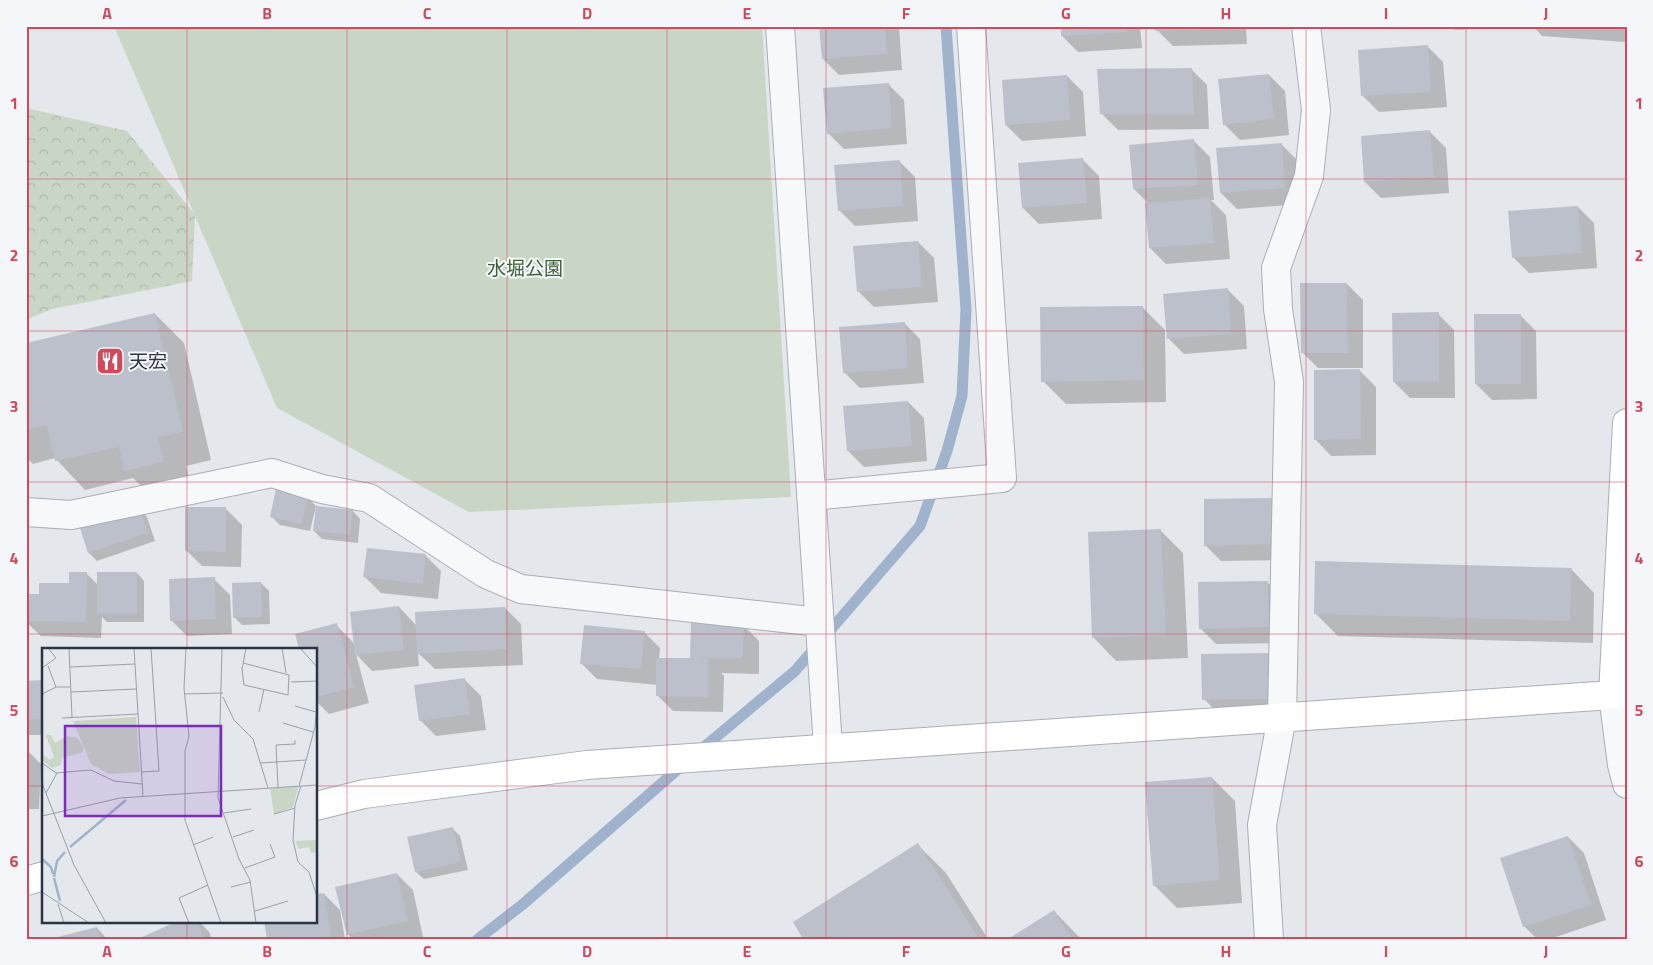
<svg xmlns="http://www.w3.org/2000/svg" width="1653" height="965" viewBox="0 0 1653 965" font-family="'Titillium Web','Noto Sans JP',sans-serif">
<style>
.forest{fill:url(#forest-crowns)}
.park{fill:#c9d6c5}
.shadow{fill:#0003}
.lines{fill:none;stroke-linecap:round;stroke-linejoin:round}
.stream{stroke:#9fb4cc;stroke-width:11}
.building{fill:#bbc0ca}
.street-casing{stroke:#a9aeb7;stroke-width:30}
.secondary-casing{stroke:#a9aeb7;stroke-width:30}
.street{stroke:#f7f8fa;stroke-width:28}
.secondary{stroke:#fff;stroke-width:28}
.grid{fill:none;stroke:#d1495b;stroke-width:1;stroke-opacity:0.55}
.labels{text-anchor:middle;stroke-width:4;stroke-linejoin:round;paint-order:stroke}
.park-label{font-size:19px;fill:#3f6138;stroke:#f4f6f9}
.poi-label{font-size:19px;fill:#2b3445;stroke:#f4f6f9;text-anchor:start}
.inset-river{fill:none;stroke:#9fb4cc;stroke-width:2.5}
.inset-road{fill:none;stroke:#9a9fa9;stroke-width:1}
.view{fill:#7b2cbf;fill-opacity:0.15;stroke:#7b2cbf;stroke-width:2.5}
.inset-edge{fill:none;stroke:#2b3445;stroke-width:2.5}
.neatline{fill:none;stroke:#d1495b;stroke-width:2}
.grid-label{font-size:16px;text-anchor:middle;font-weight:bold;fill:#d1495b}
</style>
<defs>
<pattern id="forest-crowns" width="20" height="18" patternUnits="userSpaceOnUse" patternTransform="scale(1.25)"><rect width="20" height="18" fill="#c9d6c5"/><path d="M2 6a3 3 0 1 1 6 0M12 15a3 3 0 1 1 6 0" fill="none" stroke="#adb8ab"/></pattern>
</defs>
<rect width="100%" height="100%" fill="#e4e7ec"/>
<path class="forest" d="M26,108L127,131L195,215L192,281L52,309L26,320Z"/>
<path class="park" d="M114,26H762L791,497L469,512L277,408Z"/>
<path class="shadow" d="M820,26H899L902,70L839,75L823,59Z
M1062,26H1140L1142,48L1078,52L1062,36Z
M1156,26H1246L1247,44L1173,46L1157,30Z
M1451,26H1503V27L1455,30Z
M1533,26H1626L1625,42L1542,36Z
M1427,46L1443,62L1447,107L1379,112L1363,96Z
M1191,69L1207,85L1209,129L1118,130L1102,114Z
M1269,75L1285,91L1289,135L1240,140L1224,124Z
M1067,76L1083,92L1086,136L1022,141L1006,125Z
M888,84L904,100L907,144L844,149L828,133Z
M1430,132L1446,148L1449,193L1381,198L1365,182Z
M1194,141L1210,157L1214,200H1211L1226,215L1230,259L1166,264L1150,248L1149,204L1134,189Z
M1281,144L1297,160L1301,204L1237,209L1221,193Z
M1083,160L1099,176L1102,219L1039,224L1023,208Z
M899,161L915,177L918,221L855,226L839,210Z
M1578,207L1594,223L1597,268L1529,273L1513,257Z
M918,242L934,258L938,302L874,307L858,291Z
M1347,284L1363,300V368H1318L1302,352Z
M1228,290L1244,306L1247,349L1184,354L1168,338Z
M1142,307L1165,330L1166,402L1066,404L1043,381Z
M155,314L184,343L211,460L186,466L192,491L154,499L133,478L85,490L55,458L33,464L26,457V345Z
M1438,314L1454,330L1455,398H1410L1394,382Z
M1520,315L1536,331L1537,399L1492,400L1476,384Z
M904,323L920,339L924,383L860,388L844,372Z
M1360,371L1376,387V455L1331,456L1316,440Z
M908,402L924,418L927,461L864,467L848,451Z
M308,498L316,506L310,531L280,525L272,517Z
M1273,499L1290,560L1221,561L1205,545Z
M226,509L242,525L241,567L202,566L186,550Z
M139,510L147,517L155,541L97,561L89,553L81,529Z
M353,511L360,519L358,543L322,539L314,531Z
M1160,530L1183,553L1188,658L1116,661L1094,638Z
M425,555L441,571L438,599L381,593L365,577Z
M1572,570L1594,593L1593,643L1338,636L1315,613Z
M86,573L98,585L137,573L144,581V622H107L102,617L101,638L41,636L26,622V595H40L70,585Z
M214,579L230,595L232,634L187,636L171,620Z
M1267,582L1283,598L1284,643L1216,644L1200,628Z
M261,583L269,591L270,624L242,625L234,617Z
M399,607L417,626L505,608L521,624L523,665L435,669L418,653L419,666L372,671L356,654L369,703L329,714L316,701V649L336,625L352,641L356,648Z
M743,625L759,641V674L721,673L724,676L723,712L673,711L657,695V685L597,679L581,663L644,632L660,648L659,660L691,659Z
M1271,654L1288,715H1220L1204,699Z
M465,680L481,696L486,730L436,736L420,720Z
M26,682H40L44,685V735H26Z
M26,749L41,764L39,809H26Z
M1212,778L1235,801L1242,903L1177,908L1154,885Z
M452,828L460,836L468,870L424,879L416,872Z
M1568,837L1584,853L1606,920L1550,939H1537L1524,926Z
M918,845L946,873L988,939H805Z
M397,874L413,890L423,937L414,939H352L348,934Z
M324,894L340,910L345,939H268L316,921Z
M1054,911L1081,939H1010Z
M181,921H199L209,932L212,939H144Z
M97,928L107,939H56Z"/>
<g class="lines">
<path class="stream" d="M697,753L795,671L920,526L947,451L962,396L966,309L946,26
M478,939L522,905L685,763"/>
</g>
<path class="building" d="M819,26H885L887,54L822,59Z
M1061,26H1126L1127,32L1061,36Z
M1155,26H1231V28L1155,31Z
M1428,45L1431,92L1361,96L1358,50Z
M1192,68L1194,114H1100L1097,69Z
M1269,74L1274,119L1223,125L1218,79Z
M1067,75L1070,120L1005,125L1002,80Z
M889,83L892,128L827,134L823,88Z
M1430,130L1434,177L1364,182L1361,136Z
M1194,139L1198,185L1133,189L1129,145Z
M1282,143L1285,188L1220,193L1216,148Z
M1083,158L1087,203L1022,208L1018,163Z
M900,160L903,206L838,211L834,165Z
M1210,198L1214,243L1149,248L1145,203Z
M1578,206L1582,253L1512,258L1508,211Z
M918,241L922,287L857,292L853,246Z
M1300,283H1347L1348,353H1301Z
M1228,288L1231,334L1167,339L1163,294Z
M1143,306L1144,380L1041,382L1040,307Z
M1439,312V382H1393L1392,313Z
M155,313L183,432L158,437L164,462L124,471L119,447L55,461L47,425L26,430V343Z
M1474,314H1521V384H1475Z
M905,322L908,368L843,373L839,327Z
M1360,369L1361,439L1314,440V370Z
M908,401L912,446L847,451L843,406Z
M276,489L308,496L302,524L270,517Z
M1274,498V544L1204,546V499Z
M316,506L353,510L350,535L313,531Z
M185,507H226V552L185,551Z
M139,508L148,533L88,553L80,528Z
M1161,529L1166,635L1092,638L1088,532Z
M367,548L426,554L423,584L363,577Z
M1315,561L1572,568L1570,621L1314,614Z
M69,572H87L86,622L26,621V594H39V583H69Z
M97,572H137V614H97Z
M215,577L216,619L170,621L169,579Z
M1268,581L1269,627L1199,629L1198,582Z
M261,582L262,617L233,618L232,583Z
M399,606L404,650L355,655L350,612Z
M505,607L507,649L417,654L415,612Z
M337,623L354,687L316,697V649H299L295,634Z
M691,623L744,624L743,658H697L708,659V697L656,696V658H690Z
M584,625L645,631L641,669L580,664Z
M1271,653L1273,699L1202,700L1201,654Z
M465,678L470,714L419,721L414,685Z
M41,680V719L26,720V681Z
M1212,777L1220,880L1153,886L1145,782Z
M453,827L461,862L415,872L407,837Z
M1568,836L1591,905L1523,927L1500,858Z
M918,843L979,939H803L793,922Z
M397,873L408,921L347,935L335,887Z
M324,893L332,939H267L264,921H316V894Z
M1054,910L1072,939H1008Z
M178,921H197L204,939H143L142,937Z
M97,927L100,939H54V938Z"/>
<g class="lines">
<g class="street-casing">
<path id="street" d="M780,26L828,747
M811,496L1002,478L971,26
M26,512L71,515L272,473L322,489L369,498L486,574L521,589L819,622
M1613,695L1622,765L1627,784
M1269,939L1262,825L1282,717L1289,382L1278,309L1276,268L1309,176L1316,110L1306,26"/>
</g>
<g class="secondary-casing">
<path id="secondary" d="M1613,695L1627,423
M316,806L364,794L587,765L1627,694
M26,881L44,876"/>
</g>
<use href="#street" class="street"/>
<use href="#secondary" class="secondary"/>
</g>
<path class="grid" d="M187,26V649M347,26V939M507,26V939M667,26V939M826,26V939M986,26V939M1146,26V939M1306,26V939M1466,26V939M26,179H1627M26,331H1627M26,482H1627M26,634H1627M26,786H44M316,786H1627M187,921V939"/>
<defs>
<g id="restaurant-square" transform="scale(1.4375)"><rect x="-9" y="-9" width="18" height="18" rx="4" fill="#d1495b" stroke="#f4f6f9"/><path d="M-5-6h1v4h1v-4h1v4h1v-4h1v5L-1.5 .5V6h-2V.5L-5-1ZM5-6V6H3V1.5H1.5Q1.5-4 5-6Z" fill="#fff"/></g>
</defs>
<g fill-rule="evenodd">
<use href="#restaurant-square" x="110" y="361"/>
</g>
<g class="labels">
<g class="park-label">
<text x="525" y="275">水堀公園</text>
</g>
<g class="poi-label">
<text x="129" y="368">天宏</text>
</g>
</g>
<g transform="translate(42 648)">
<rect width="275" height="275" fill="#e4e7ec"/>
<path d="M257,138L251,159L232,166L228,140ZM275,192V204L269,205L267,199L257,201L253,193Z" fill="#c9d6c5"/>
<path d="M4,87H9L13,95L25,88L35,90L41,98V104L20,110L19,117L10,120L0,112V106L8,112L12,109Z" fill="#c9d6c5"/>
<path d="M94,69L98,124L67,126L49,116L31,73Z" fill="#c9d6c5"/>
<path class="inset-river" d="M28,199L84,152M0,211L9,219L11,226M12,229L15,213L23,204M12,230L18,253"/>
<path class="inset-road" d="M27,0L30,69M92,0L101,148M144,0L142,40L147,88L143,103V172L179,275M180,0L176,150L197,211L208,232L214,275M240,0L244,25M258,0L275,19M201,15L247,27L246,47L202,37L200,21L201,16L204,0M6,18L14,39M28,19L93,16M0,20L14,10L6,0M249,34L275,33M29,44L94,41M0,46L14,39H28M143,46L181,45M181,49L192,72L211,91L226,140M253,58L274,64M217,64L222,41M20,70L96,66M241,75L271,84M0,115L14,125L49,122L72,133L100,136M219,115L264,112M99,124L117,123L109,0M0,135L32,217L64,275M257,138L273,79L275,57M259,138L253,157L251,192L256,214L267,224L275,249M236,139L234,97L253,96V92M4,145L15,125M182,165L209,161M232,166L253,160M0,168L78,150L275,137M191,189L212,182M151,197L171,189M203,220L233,209L228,196M189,239L209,234M0,244L47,275M16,256L22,275M213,263L246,253M147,275L137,250L166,237"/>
<path class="view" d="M23,78H179V168H23Z"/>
<rect width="275" height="275" class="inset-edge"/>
</g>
<rect width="1653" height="965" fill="none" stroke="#f4f6f9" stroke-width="55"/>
<rect x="28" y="28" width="1598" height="910" class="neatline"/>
<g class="grid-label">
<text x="107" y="19">A</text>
<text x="267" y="19">B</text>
<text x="427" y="19">C</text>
<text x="587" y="19">D</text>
<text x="747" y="19">E</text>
<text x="906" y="19">F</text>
<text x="1066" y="19">G</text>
<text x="1226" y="19">H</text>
<text x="1386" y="19">I</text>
<text x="1546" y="19">J</text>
<text x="14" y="109">1</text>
<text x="1639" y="109">1</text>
<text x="14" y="261">2</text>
<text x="1639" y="261">2</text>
<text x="14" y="412">3</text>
<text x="1639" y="412">3</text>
<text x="14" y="564">4</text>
<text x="1639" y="564">4</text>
<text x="14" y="716">5</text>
<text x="1639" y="716">5</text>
<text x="14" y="867">6</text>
<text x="1639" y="867">6</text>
<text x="107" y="957">A</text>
<text x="267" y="957">B</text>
<text x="427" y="957">C</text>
<text x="587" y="957">D</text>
<text x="747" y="957">E</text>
<text x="906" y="957">F</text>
<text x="1066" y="957">G</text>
<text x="1226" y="957">H</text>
<text x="1386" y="957">I</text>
<text x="1546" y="957">J</text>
</g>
</svg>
